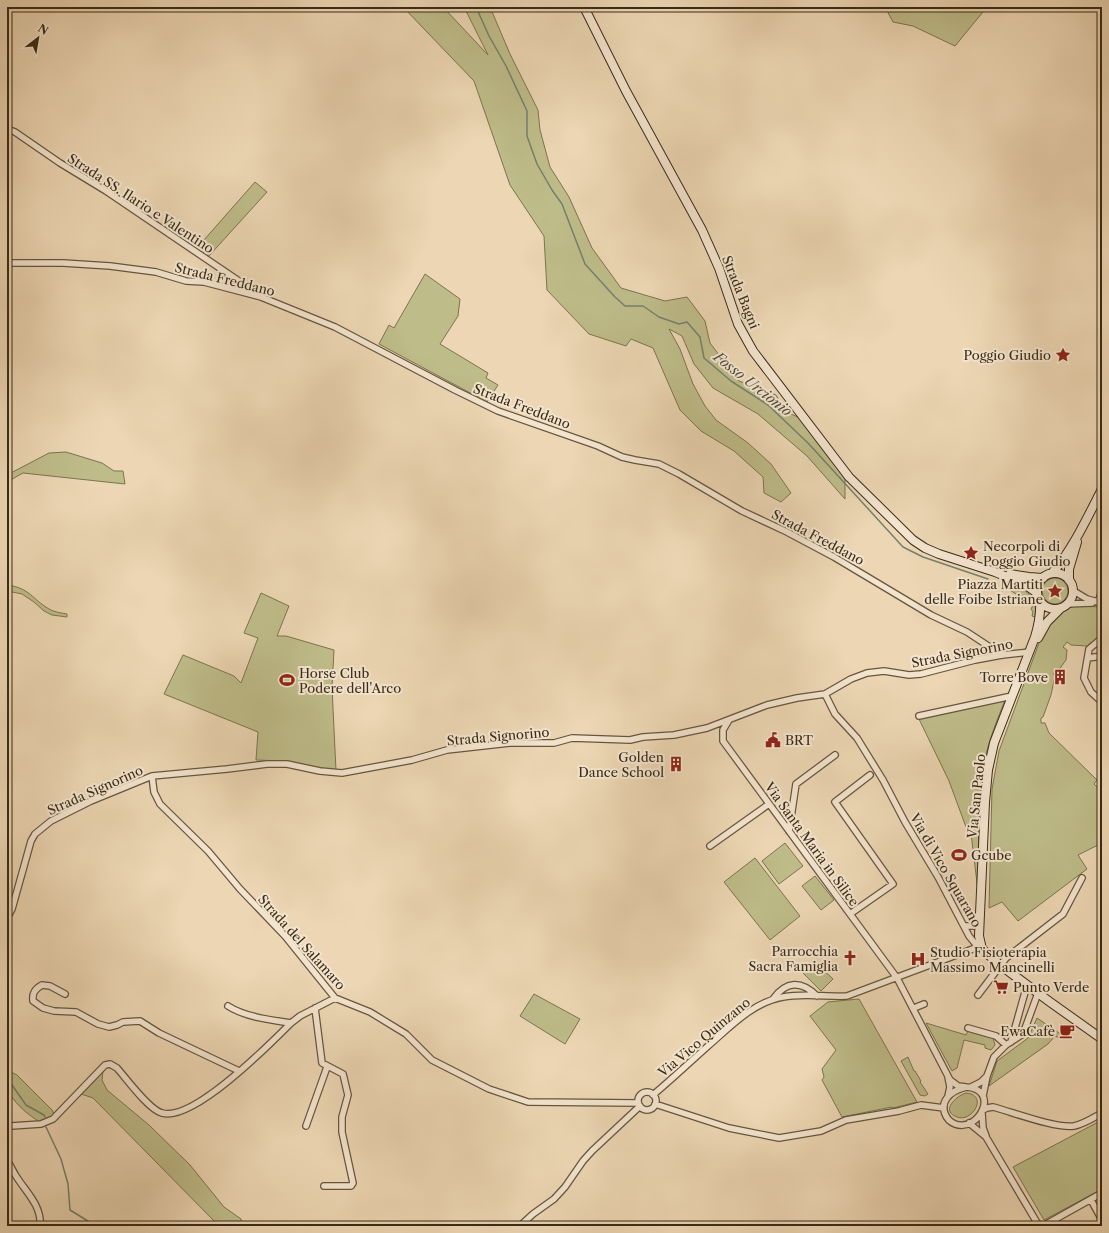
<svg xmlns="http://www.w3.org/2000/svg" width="1109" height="1233" viewBox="0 0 1109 1233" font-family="'Libre Caslon Text',serif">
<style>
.green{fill:#bebc89;stroke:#7c7450}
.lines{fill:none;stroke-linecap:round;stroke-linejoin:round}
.stream{stroke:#73806f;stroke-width:1.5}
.street-casing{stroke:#66563e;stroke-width:8}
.secondary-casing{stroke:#392b17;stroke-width:10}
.street{stroke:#f3e4ce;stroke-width:5.5}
.secondary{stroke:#f3e4ce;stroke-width:8}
.labels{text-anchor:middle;stroke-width:4;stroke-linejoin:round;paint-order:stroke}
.street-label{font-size:13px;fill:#392b17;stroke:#f3e4ce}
.poi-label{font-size:13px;fill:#392b17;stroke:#f3e4ce;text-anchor:end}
.water-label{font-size:14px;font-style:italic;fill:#514e3c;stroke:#f3e4ce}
</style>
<rect width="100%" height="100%" fill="#ecd6b3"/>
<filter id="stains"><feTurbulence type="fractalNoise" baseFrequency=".005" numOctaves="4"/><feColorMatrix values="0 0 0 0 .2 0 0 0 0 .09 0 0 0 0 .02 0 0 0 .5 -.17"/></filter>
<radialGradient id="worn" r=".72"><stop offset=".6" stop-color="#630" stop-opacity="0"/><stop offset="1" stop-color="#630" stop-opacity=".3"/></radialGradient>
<path class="green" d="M403,7H443L488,55L464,7H490L510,54L538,110L540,130L550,167L569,197L592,248L621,288L665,301L687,297L705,321L710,343L739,381L776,395L786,412L798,417L845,477V499L807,456L758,414L713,388L694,364L682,336L669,329L680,349L693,384L705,406L716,420L748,443L771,464L791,493L781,502L764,493L763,477L734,451L701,431L680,410L653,348L631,339L626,346L589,334L547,290L544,236L510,185L474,81Z
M885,7H987L955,46L913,26L893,22Z
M255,182L267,192L208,257L196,249Z
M425,274L460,299L458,316L440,344L488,373L486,378L498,385L487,402L379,344L389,325L394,328Z
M66,452L102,463L114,471H123L125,484L23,473L7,482V475L49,453Z
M1042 591a13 13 0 1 1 26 0a13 13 0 1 1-26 0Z
M1009,582C1026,591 1038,595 1035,617L1032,616L1033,612L1031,609L1033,605L1005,587L1003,591L1001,590L1003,586Z
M7,585C30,588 32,599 49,609C54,612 61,613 67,614V617L52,615L44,611L34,602L22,594L7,591Z
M261,593L289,606L277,636H286L334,650L332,687L336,771L286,761L256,760L258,732L164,694L183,655L234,676L241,683L258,638L244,633Z
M1078,606L1102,607V629L1100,636L1087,646L1071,645L1067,642L1063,647L1067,650L1066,660L1058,671L1056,670L1053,674L1055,676L1051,695L1043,717L1041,718V723H1045L1049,733L1097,780L1094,784L1098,788L1102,784V850L1098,845L1078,855L1087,869L1018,921L1002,902L989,908L992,789L999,751L1039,643L1050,624L1062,611L1070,607Z
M1005,700C996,723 986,746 983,771C977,810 979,851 978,891L970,825L966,827L949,781L919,719Z
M785,843L803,866L779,884L762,861Z
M755,858L800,916L770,940L724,882Z
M815,876L834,900L821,910L802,886Z
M814,961L833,979L821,991L803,973Z
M534,994L580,1019L565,1044L520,1016Z
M859,999L917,1102L893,1108L892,1107L842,1117L822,1080L824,1077L822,1069L836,1050L810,1016L828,1002Z
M1037,1018L1062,1035L1060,1038L1055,1036L1048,1044L989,1086L997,1061L1028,1038Z
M926,1023L966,1035L968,1031L993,1038L995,1045L991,1050L985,1048V1045L964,1040L957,1068L952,1071Z
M908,1057L914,1071H915L921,1081L920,1082L928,1094L925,1096L920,1095L901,1061Z
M7,1070L17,1075L52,1110L55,1116L40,1122C28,1115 11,1101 7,1087C6,1082 7,1075 7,1070Z
M103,1071L102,1080L107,1090L149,1125L190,1165L224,1207L241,1219L243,1226H219L93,1098L81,1094Z
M966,1093C989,1095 972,1123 957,1117C940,1111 956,1096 966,1093Z
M1102,1120V1189L1044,1220L1013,1167Z"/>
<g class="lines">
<path class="stream" d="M476,7L489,36L506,66L527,111V136L537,164L552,190L562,204L585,264L615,297L625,306H643L659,317L679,324L687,322L700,337L704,358L731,381L768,405L808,443L903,547L923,557L988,579
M7,1082L12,1085L26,1105L44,1115L45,1117
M46,1127L61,1159L68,1184L70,1210L96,1226"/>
<g class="street-casing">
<path id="street" d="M7,129L15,132L60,163L106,191L258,294
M7,263H63L110,266L156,272L186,281L204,282L261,297L335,327L455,390L498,411L598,446L622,457L635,460L659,464L679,474L742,511L787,532L834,557L931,615L967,632L1002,655
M1072,590L1087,599L1102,603
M1098,602L1102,591
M1066,604L1092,603
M1102,638L1089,649L1084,678L1091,692L1102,702
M1088,658L1102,656
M825,694L835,714L857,738L883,780L905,822L938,877L969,936L978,947L980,948
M919,716L1012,696
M729,720L723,730V741L897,978L950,1080L958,1086L966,1087
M152,776L154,792L160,804L208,851L240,889L285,936L335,998L370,1012L406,1034L432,1060L489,1089L528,1102L638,1103
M789,831L796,784L835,755
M710,846L769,804
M850,914L893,884L835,802L870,775
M7,918L12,909L31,841L35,834L51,821L91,801L152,776L227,769L267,764H287L320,771L342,773L412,760L447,750L510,743H554L572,738L630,740L643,737L674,735L707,728L767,705L797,698L825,694L851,679L867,673L884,671L909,675L921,674L975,660L1002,655L1030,652
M964,926H974L980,921
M65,994L50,986L42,985C35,989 32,993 33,1001L43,1008L54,1011L76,1012L98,1024L109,1027L117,1025L123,1022L140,1021L159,1033L239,1071
M978,995L1006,958L1010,955L1063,914L1082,878
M773,999C786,981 801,980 817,996
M228,1006C245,1017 271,1020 291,1023L300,1016L335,998
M315,1008L322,1063L343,1074L348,1095L342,1117V1132L353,1183L351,1186H324
M914,1008L924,1004
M968,1028L996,1036L1006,1045
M1011,1042L1027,985
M966,1087C1001,1089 979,1133 955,1124C945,1120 940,1107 947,1098C951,1092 959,1089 966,1087Z
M971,1087L981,1082L987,1076
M638 1101a9 9 0 1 1 18 0a9 9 0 1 1-18 0Z
M653,1095C672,1079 690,1062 708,1046C730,1027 753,1002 783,997C804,993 826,997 847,996L978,947
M948,1096L950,1087L948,1077
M983,1096L987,1076L994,1057L1006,1045L1023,1034L1038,993
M655,1104L729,1128L779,1138L821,1131L846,1120L899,1111L921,1105L944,1108
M983,1110L987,1108L993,1107C1012,1112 1057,1129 1074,1126C1084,1124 1093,1118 1102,1113
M982,1113L983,1128L986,1136
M969,1123L986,1137L1039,1226
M306,1126L327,1067
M7,1129L11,1126L41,1124L53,1119L105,1065L110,1064L117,1068C126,1078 149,1110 162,1113C193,1122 269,1045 291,1023
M7,1160C10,1165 13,1171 16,1176C26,1192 42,1206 40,1226
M1091,1200L1102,1220
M520,1226L533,1214L554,1199L565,1187L583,1161L592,1151L640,1106
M1043,1226L1102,1193"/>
</g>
<g class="secondary-casing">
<path id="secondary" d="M584,7L626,91L702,230L719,268L738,324L753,351L849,477L913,540L925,548L939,554L995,572L1026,585L1037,593
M1052,573C1072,551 1088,516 1102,489
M1037 591a18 18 0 1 1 36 0a18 18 0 1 1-36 0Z
M1010,574L1029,577L1043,578
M1069,580V569L1077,542
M1040,600C1041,614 1039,624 1035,637L994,743L988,770L985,802L979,936L982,949L1000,965L1050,1002L1102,1039
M1038,638L1047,622L1061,608"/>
</g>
<use href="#street" class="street"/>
<use href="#secondary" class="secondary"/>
</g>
<defs>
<g id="sight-bare" transform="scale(1.2)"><path d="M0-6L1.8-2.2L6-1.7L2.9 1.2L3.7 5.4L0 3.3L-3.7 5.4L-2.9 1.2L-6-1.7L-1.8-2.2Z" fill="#8f2418" stroke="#f3e4ce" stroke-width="2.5" paint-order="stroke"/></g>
<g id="building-bare" transform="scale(1.2)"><path d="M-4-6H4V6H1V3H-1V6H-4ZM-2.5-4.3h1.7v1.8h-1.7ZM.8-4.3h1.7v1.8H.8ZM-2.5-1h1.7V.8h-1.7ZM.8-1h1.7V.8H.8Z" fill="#8f2418" stroke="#f3e4ce" stroke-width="2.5" paint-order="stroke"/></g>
<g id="stadium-bare" transform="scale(1.2)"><path d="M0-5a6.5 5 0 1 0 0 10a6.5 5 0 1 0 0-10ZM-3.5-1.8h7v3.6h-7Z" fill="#8f2418" stroke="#f3e4ce" stroke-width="2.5" paint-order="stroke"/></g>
<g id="civic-bare" transform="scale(1.2)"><path d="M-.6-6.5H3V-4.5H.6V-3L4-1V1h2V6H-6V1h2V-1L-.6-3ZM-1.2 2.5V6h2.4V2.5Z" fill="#8f2418" stroke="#f3e4ce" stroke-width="2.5" paint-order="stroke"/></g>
<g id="church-bare" transform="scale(1.2)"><path d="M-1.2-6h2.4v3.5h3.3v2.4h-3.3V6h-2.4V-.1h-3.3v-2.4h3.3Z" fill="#8f2418" stroke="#f3e4ce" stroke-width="2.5" paint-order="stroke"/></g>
<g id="hospital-bare" transform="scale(1.2)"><path d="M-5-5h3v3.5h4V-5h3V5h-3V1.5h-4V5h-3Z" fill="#8f2418" stroke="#f3e4ce" stroke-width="2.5" paint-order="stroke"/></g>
<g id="supermarket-bare" transform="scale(1.2)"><path d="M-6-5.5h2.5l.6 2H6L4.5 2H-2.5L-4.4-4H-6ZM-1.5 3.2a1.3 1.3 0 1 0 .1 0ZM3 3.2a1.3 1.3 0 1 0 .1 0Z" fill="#8f2418" stroke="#f3e4ce" stroke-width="2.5" paint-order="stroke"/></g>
<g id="cafe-bare" transform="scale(1.2)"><path d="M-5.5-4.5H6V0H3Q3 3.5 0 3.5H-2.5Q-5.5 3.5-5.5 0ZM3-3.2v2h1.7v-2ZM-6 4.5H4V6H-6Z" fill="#8f2418" stroke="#f3e4ce" stroke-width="2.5" paint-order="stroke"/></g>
</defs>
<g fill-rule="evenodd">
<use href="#sight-bare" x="1063" y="355"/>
<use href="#sight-bare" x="971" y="553"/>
<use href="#sight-bare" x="1055" y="591"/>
<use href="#building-bare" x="1060" y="677"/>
<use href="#stadium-bare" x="287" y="680"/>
<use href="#civic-bare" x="773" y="740"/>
<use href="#building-bare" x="676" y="764"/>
<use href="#stadium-bare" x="959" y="855"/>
<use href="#church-bare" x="850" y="958"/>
<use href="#hospital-bare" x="918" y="959"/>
<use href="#supermarket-bare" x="1001" y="987"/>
<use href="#cafe-bare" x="1067" y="1031"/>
</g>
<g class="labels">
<g class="street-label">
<text transform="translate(141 203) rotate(33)" y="5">Strada SS. Ilario e Valentino</text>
<text transform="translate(225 279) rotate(14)" y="5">Strada Freddano</text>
<text transform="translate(741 292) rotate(68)" y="5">Strada Bagni</text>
<text transform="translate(522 406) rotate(21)" y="5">Strada Freddano</text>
<text transform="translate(818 537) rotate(28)" y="5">Strada Freddano</text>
<text transform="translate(962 653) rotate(-11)" y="5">Strada Signorino</text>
<text transform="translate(498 736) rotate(-5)" y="5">Strada Signorino</text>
<text transform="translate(95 790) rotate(-24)" y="5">Strada Signorino</text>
<text transform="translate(976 796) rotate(-84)" y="5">Via San Paolo</text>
<text transform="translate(812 844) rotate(54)" y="5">Via Santa Maria in Silice</text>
<text transform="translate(946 870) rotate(60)" y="5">Via di Vico Squarano</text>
<text transform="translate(302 942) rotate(48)" y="5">Strada del Salamaro</text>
<text transform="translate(704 1037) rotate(-40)" y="5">Via Vico Quinzano</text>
</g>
<g class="poi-label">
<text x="1051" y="360">Poggio Giudio</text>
<text x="983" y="551" text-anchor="start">Necorpoli di<tspan x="983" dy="15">Poggio Giudio</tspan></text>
<text x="1043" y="589">Piazza Martiti<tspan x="1043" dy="15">delle Foibe Istriane</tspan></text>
<text x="299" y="678" text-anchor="start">Horse Club<tspan x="299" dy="15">Podere dell'Arco</tspan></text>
<text x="1048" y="682">Torre Bove</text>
<text x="785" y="745" text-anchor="start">BRT</text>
<text x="664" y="762">Golden<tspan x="664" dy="15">Dance School</tspan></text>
<text x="971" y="860" text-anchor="start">Gcube</text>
<text x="838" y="956">Parrocchia<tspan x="838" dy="15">Sacra Famiglia</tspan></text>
<text x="930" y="957" text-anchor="start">Studio Fisioterapia<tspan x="930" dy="15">Massimo Mancinelli</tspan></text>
<text x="1013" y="992" text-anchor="start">Punto Verde</text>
<text x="1055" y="1036">EwaCafè</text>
</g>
<g class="water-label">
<text transform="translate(753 384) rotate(38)" y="5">Fosso Urcionio</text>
</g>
</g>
<rect width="1109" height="1233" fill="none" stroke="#ecd6b3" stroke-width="24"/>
<rect x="8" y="8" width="1093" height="1217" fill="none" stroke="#392b17" stroke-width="2"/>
<rect x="12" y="12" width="1085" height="1209" fill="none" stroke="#392b17"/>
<g transform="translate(38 38) rotate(31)" stroke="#f3e4ce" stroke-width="3" paint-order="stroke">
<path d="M0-3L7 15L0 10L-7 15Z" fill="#392b17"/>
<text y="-6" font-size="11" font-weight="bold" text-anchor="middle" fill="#392b17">N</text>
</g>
<rect width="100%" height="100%" filter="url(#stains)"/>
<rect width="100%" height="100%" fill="url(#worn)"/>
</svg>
